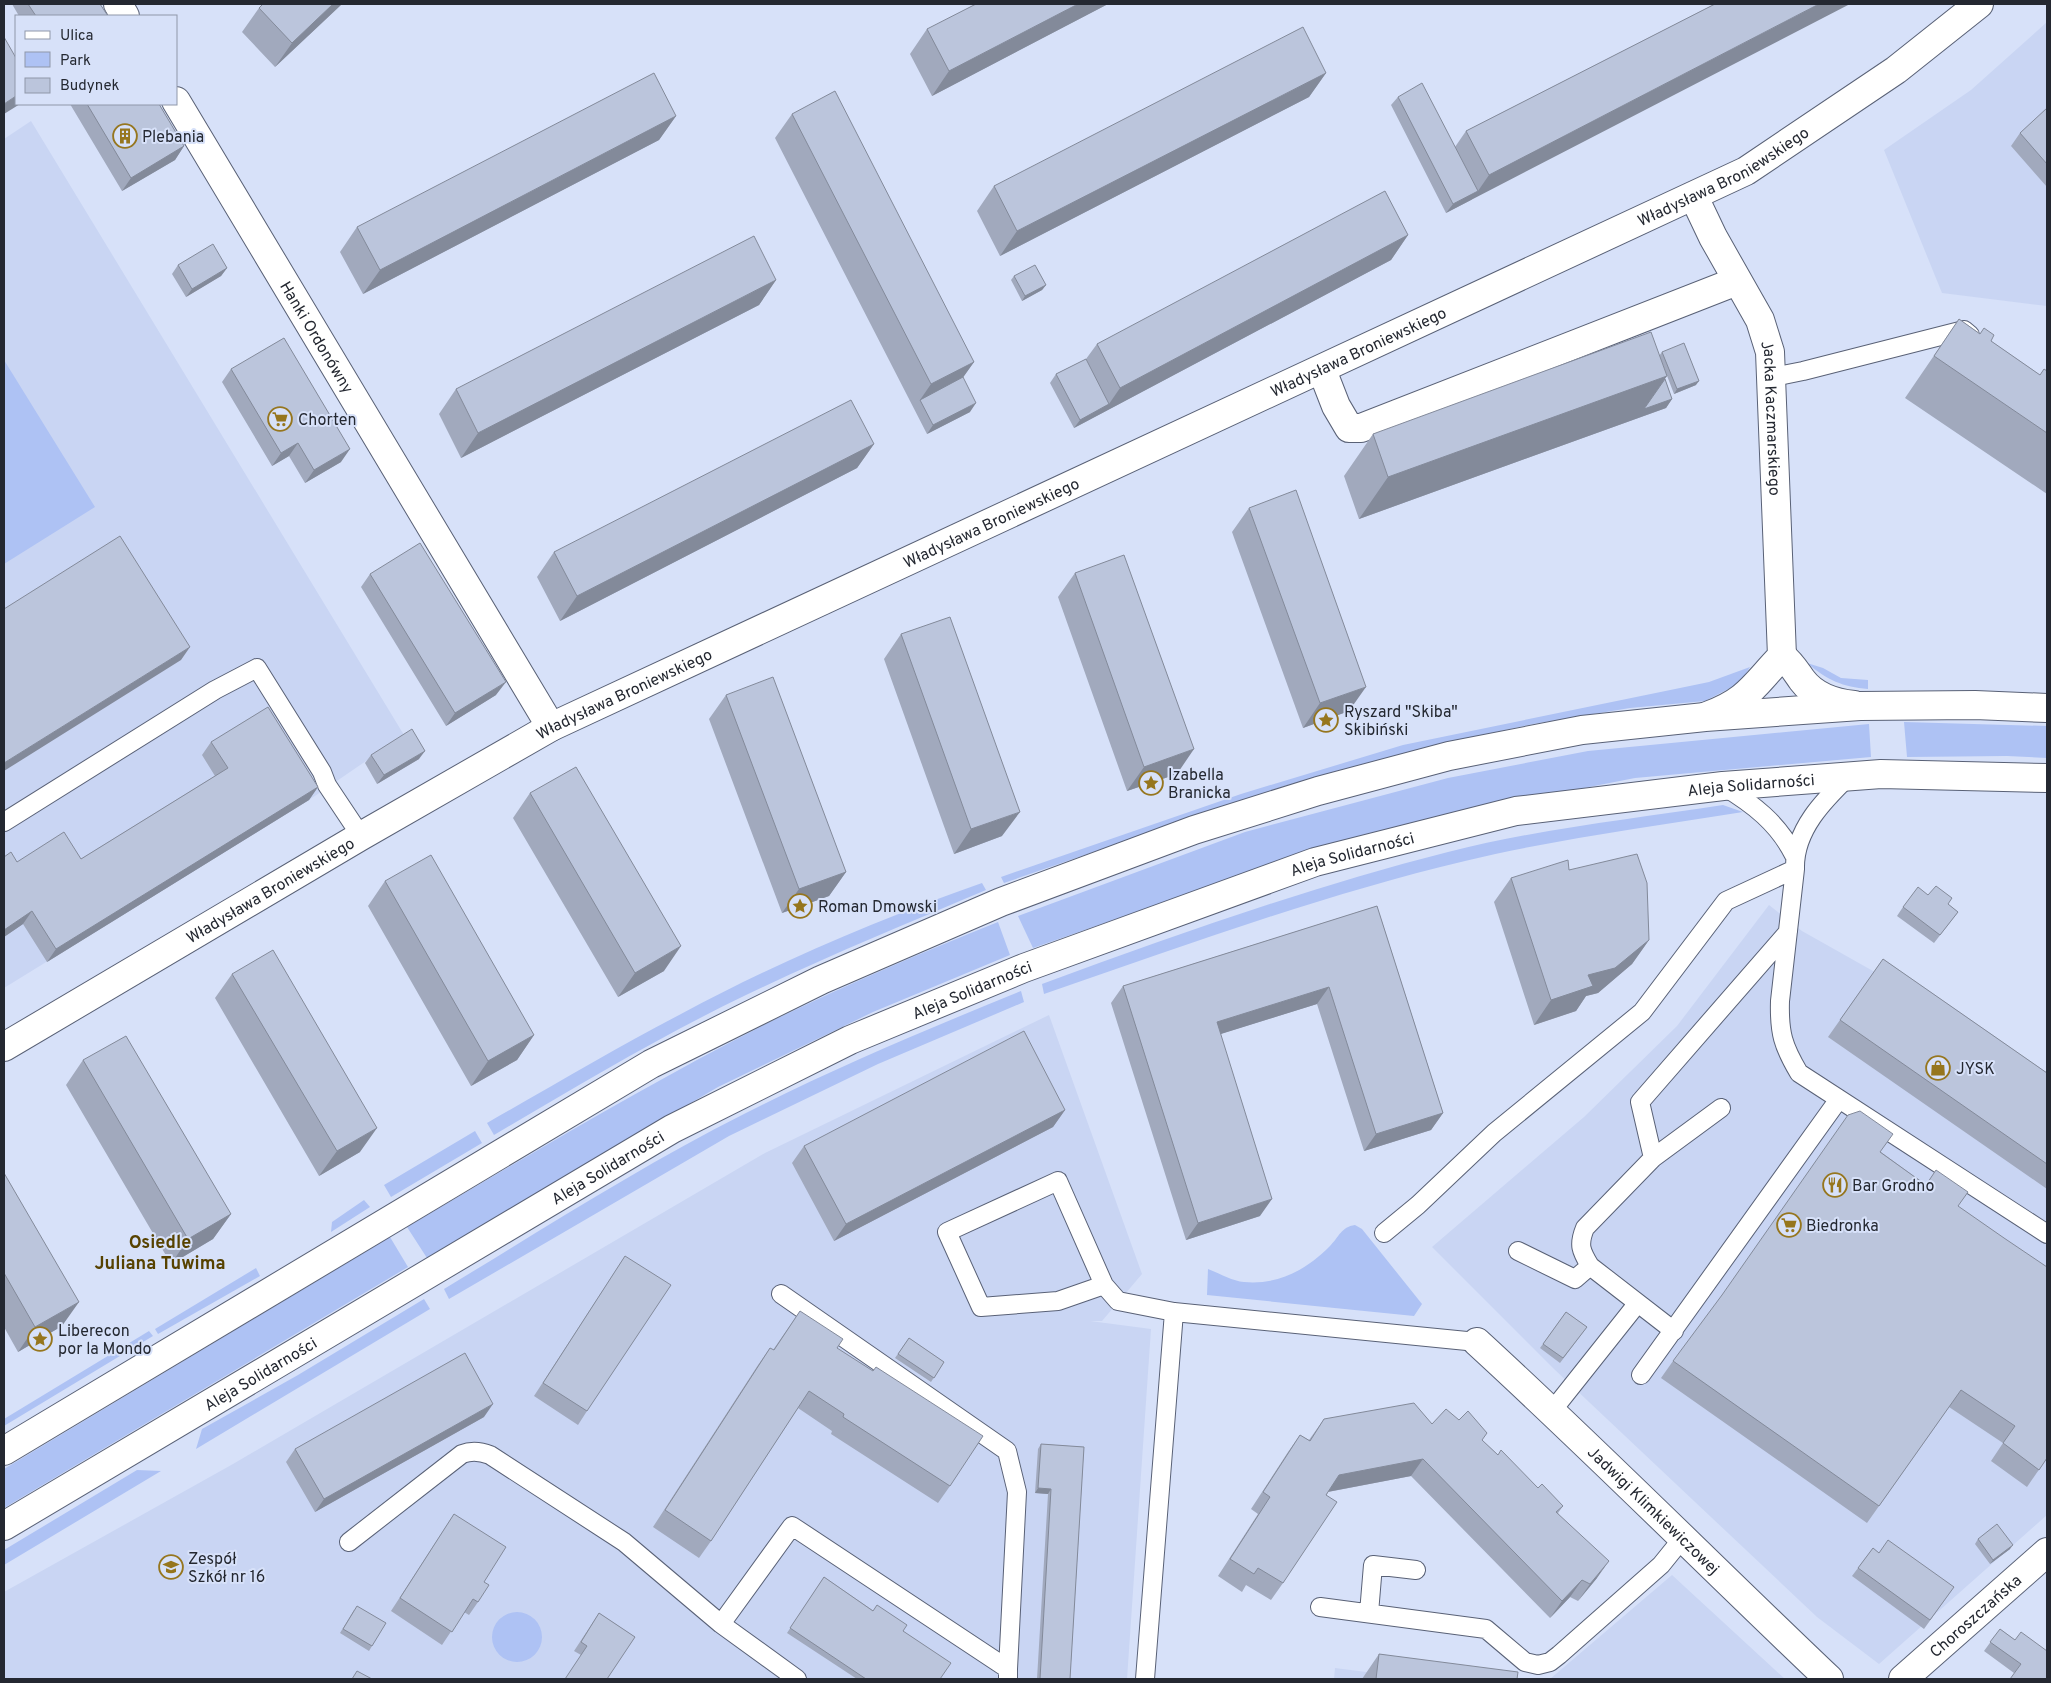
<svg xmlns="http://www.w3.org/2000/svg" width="2051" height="1683" viewBox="0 0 2051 1683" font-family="Overpass,sans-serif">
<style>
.built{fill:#c9d5f3}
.green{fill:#aec2f4}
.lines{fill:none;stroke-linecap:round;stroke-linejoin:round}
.service-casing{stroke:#596176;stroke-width:20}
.minor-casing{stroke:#596176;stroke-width:30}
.secondary-casing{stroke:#596176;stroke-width:30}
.service{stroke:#fff;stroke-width:18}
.minor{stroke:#fff;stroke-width:28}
.secondary{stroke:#fff;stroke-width:28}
.wall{fill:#a1a9bd}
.shaded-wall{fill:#838a9a}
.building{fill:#bbc5dc;stroke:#838a9a}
.labels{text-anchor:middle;stroke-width:4;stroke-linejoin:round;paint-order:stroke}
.poi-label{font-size:16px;fill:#242831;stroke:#d7e1f9;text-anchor:start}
.street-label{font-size:16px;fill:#242831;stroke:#d7e1f9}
.neighbourhood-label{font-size:18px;font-weight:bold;fill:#574200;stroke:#d7e1f9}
</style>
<rect width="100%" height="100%" fill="#d7e1f9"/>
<path class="built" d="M2047,22V306L1942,293L1884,150L1971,90Z
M31,121L404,735L309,800L4,988V139Z
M1769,905L1802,931L1873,971L2047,1094V1515L1879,1664L1817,1617L1554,1369L1432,1247L1584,1117L1677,1026Z
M1049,1015L1142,1274L1102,1321H1090L1151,1329L1127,1679H4V1592L233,1464L765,1153Z
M1672,1575L1785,1679H1550Z
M1335,1668L1421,1679H1334Z"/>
<path class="green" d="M4,360L95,507L4,564Z
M1807,663L1823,668L1841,678L1868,680V689C1843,687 1827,680 1807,663Z
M1750,667L1740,683L1705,701L1630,708L1533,724L1423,748L1284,786L1004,883L1001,877L1241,794L1403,745L1680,688L1709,682Z
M1904,722L2047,726V758L2007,756L1907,757Z
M1869,724L1871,757L1635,778L1456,813L1285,860L1033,948L1018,916L1245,832L1448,778L1588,751Z
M1723,805L1743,812C1651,827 1556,839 1465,861C1322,895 1183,946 1044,994L1042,984C1175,935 1310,887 1448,852C1538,829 1632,819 1723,805Z
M982,883L986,890C906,924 825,957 746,995C659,1037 577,1086 494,1135L487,1123C552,1086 616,1048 681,1014C778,962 879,919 982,883Z
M998,922L1010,955L873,1012L718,1087L427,1258L407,1227C528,1156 650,1082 776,1019C848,984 923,952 998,922Z
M1021,991L1024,1002L878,1064L729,1136L449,1299L444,1289C543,1229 641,1166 744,1114C834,1068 928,1029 1021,991Z
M475,1131L482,1143L391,1197L384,1185Z
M364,1200L370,1207L331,1232L332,1222Z
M1355,1225L1362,1229L1422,1304L1414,1316L1207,1295L1208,1269C1219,1273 1232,1281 1244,1282C1279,1285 1306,1270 1330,1246C1339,1237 1341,1227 1355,1225Z
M390,1237L408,1267L4,1508V1469Z
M256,1268L260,1276L158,1334L155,1329Z
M424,1299L430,1309L196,1449L202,1429L298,1375Z
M149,1331L153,1336L4,1426V1419Z
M137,1470L161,1471L4,1565V1550Z
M492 1637a25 25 0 1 1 50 0a25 25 0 1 1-50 0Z"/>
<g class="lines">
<g class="service-casing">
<path id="service" d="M1773,377L1803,371L1964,330L1970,335
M1850,775C1824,800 1794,830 1795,869L1780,1001C1779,1033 1783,1046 1799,1073L2047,1234
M1723,786C1753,804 1778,823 1794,855
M4,822L215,690L257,668L322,772L327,785L361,836
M1653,1158L1721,1108
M1384,1233L1418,1205L1494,1133L1642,1012L1726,901L1795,869
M1518,1251L1575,1279L1590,1266L1674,1331
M1590,1266C1581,1251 1578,1245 1585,1228L1653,1158L1640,1102L1788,932
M1104,1285L1058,1301L981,1307L947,1232L1058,1181L1104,1285L1118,1301L1174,1312L1477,1342
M781,1294L1007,1451L1017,1492L1008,1669
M1641,1375L1839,1099
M1552,1411L1637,1304
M349,1542L462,1454C472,1450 480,1451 490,1455L624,1542L721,1624L797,1679
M1320,1607L1486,1629L1525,1662L1538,1665L1550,1662L1559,1655L1661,1565L1682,1539
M1369,1613L1373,1565L1416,1570
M721,1624L792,1526L1008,1669V1679
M1145,1679L1174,1312"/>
</g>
<g class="minor-casing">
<g id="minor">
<path d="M118,4L125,16"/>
<path id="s1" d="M176,101L551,727"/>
<path id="s2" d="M1694,197L1713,237L1760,320L1770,352L1782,656C1753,686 1748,701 1707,716"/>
<path d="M1322,370L1336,406L1349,428H1361L1737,281"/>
<path d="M1782,656C1791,663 1795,670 1802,680C1814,696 1834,703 1854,705"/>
<path id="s3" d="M4,1047L361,836L551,727L1746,171L1896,70L1979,4"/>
<path id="s4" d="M1477,1342C1597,1452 1711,1567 1829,1679"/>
<path id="s5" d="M1903,1679L2047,1552"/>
</g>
</g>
<g class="secondary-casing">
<g id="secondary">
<path d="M4,1451L651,1064L821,980L1001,902L1194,830L1318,791L1449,756L1582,730L1705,717L1860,706L1975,705L2047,708"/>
<path id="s6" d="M4,1526L672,1129L850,1040L1024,968L1315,862L1516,811L1723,786L1881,774L2047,778"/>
</g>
</g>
<use href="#service" class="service"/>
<use href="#minor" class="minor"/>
<use href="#secondary" class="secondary"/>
</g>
<path class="wall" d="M12,4H100L108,16H19Z
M263,4H342L275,67L242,32L259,8Z
M1108,4L932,96L910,54L927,29Z
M1715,4L1471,200L1446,213L1391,105L1398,97L1455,147L1466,131Z
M1326,73L1309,97L1000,256L977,211L994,186Z
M70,104H159L184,146L175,160L122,191Z
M2047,108V187L2011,146L2020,133Z
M792,114L974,362L963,377L970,412L927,434L775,138Z
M676,116L659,140L363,294L340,252L357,227Z
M1408,235L1391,260L1074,428L1050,383L1056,374L1086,359L1097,344Z
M178,265L227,268L221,276L186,297L172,274Z
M1014,276L1046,285L1042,290L1022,301L1011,280Z
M776,280L759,305L461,458L439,414L456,389Z
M1959,319L2040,375L2047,371V494L1905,398Z
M1662,352L1696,385L1674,394L1661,360L1665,379L1672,399L1666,408L1359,519L1344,476L1373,434L1659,356Z
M231,369L341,462L305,483L289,456L272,466L222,382Z
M874,444L857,468L560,621L537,577L554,552Z
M1249,508L1349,711L1303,728L1232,532Z
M1075,573L1177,774L1127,791L1058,597Z
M370,574L496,695L446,726L361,587Z
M901,634L1002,836L954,854L884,659Z
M726,695L846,872L829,896L782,913L709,719Z
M211,742L318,787L309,800L47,962L23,924L4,937V857L17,862L81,859L215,776L202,755Z
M371,755L419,759L377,784L365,763Z
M530,793L664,971L618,997L513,818Z
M1569,870L1649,940L1632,964L1598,993L1586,996L1576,1011L1534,1025L1494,902L1511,878Z
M385,881L534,1035L517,1060L471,1086L368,906Z
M1928,895L1948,904L1958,912L1934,943L1897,916L1903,907Z
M1377,906L1443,1113L1431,1130L1364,1151L1317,1004L1220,1034L1260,1216L1186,1240L1111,1003L1123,986Z
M1883,959L2047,1073V1189L1828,1037Z
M232,974L360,1152L319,1176L215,998Z
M83,1060L231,1214L213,1239L171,1264L66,1085Z
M1065,1110L1053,1127L834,1241L792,1163L804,1146Z
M1881,1152L1926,1185L1958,1206L2047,1458L2027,1487L1991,1461L2003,1443L1949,1407L1867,1523L1661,1378L1673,1361Z
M4,1173L62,1326L18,1352L4,1327Z
M625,1256L587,1411L578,1425L534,1396Z
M800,1311L837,1348L950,1486L938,1503L831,1434L832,1431L798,1408L711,1541L699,1558L653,1527L758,1365L770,1348L773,1350Z
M1566,1312L1587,1327L1560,1363L1540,1348Z
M909,1338L944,1362L931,1382L895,1358Z
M484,1417L315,1512L286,1462L295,1449Z
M1324,1419L1432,1424L1482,1440L1498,1455L1538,1488L1563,1506L1558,1513L1597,1578L1578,1601L1570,1597L1550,1618L1411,1476L1328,1492L1283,1583L1271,1600L1246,1585L1242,1592L1218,1576L1258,1514L1251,1509L1288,1452L1300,1435L1309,1440Z
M1041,1444L1084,1447L1070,1679H1037L1048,1494L1035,1493L1038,1449Z
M454,1514L484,1582L478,1602L469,1615L464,1612L442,1645L391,1611Z
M1978,1539L2010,1549L1990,1564L1975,1544Z
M1873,1548L1879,1553L1954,1587L1924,1629L1852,1576Z
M824,1577L903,1631L940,1679H857L787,1633Z
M354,1610L372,1646L369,1651L340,1633Z
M599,1613L635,1637L581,1655L574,1651Z
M2000,1629L2015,1640L2047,1651L2014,1673L1984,1651Z
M1379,1654L1517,1679H1362Z"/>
<path class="shaded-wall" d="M333,4H342L275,67L292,43Z
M1078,4H1108L932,96L949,71Z
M1819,4H1850L1471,200L1446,213L1453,204L1478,191L1489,175Z
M1326,73L1309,97L1000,256L1017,231Z
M16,96V104H20L4,114V104Z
M676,116L659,140L363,294L380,270Z
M184,146L175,160L122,191L131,178Z
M1408,235L1391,260L1074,428L1080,420L1109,404L1120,388Z
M227,268L221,276L186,297L192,289Z
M776,280L759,305L461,458L478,433Z
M1046,285L1042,290L1022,301L1025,296Z
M974,362L957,386L920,400L931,384Z
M1667,376L1644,409L1672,399L1666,408L1359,519L1388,477Z
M1699,381L1696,385L1674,394L1677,389Z
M976,403L970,412L927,434L933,425Z
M298,443L289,456L272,466L281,453Z
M874,444L857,468L560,621L577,596Z
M350,449L341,462L305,483L314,470Z
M190,647L181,660L4,771V763Z
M506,682L496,695L446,726L455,713Z
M1366,687L1349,711L1303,728L1320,703Z
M1194,749L1177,774L1127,791L1144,767Z
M425,751L419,759L377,784L384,775Z
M318,787L309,800L47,962L56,949Z
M1020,812L1002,836L954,854L971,829Z
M846,872L829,896L782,913L799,889Z
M32,911L23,924L4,937V930Z
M1649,940L1632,964L1598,993L1586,996L1576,1011L1534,1025L1551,1000L1588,975Z
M681,946L664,971L618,997L635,973Z
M1329,987L1317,1004L1205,1039L1217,1022Z
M534,1035L517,1060L471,1086L488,1061Z
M1065,1110L1053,1127L834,1241L846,1224Z
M1443,1113L1431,1130L1364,1151L1376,1134Z
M377,1128L360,1152L319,1176L337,1151Z
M1272,1199L1260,1216L1186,1240L1198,1223Z
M231,1214L213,1239L171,1264L188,1239Z
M79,1302L62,1326L18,1352L35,1327Z
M493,1404L484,1417L315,1512L324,1499Z
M1423,1459L1411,1476L1327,1492L1339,1475Z
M1038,1488L1051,1489L1048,1494L1035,1493Z
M2013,1545L2010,1549L1990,1564L1993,1560Z
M1609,1561L1597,1578L1578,1601L1590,1584Z
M1582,1580L1570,1597L1550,1618L1562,1601Z"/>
<path class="building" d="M28,4H100L108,16H36Z
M263,4H333L292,43L259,8Z
M976,4H1078L949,71L927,29Z
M1715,4H1819L1489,175L1466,131Z
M1303,27L1326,73L1017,231L994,186Z
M4,37L16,58V96L4,104Z
M654,73L676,116L380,270L357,227Z
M1422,83L1478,191L1453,204L1398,97Z
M835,91L974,362L931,384L792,114Z
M87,104H159L184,146L131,178Z
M2047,108V164L2020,133Z
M1385,191L1408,235L1120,388L1097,344Z
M754,236L776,280L478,433L456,389Z
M213,244L227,268L192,289L178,265Z
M1035,265L1046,285L1025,296L1014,276Z
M1959,319L1980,334L1984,328L1994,335L1991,341L2040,375L2044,369L2047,371V433L1934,356Z
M1651,332L1667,376L1388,477L1373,434Z
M284,338L350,449L314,470L298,443L281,453L231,369Z
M1684,343L1699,381L1677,389L1662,352Z
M1086,359L1109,404L1080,420L1056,374Z
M963,377L976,403L933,425L920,400Z
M1665,379L1672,399L1644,409Z
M851,400L874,444L577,596L554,552Z
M1296,490L1366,687L1320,703L1249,508Z
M120,536L190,647L4,763V609Z
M420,543L506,682L455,713L370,574Z
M1124,555L1194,749L1144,767L1075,573Z
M950,617L1020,812L971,829L901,634Z
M773,677L846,872L799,889L726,695Z
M268,707L318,787L56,949L32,911L4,930V857L11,852L17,862L64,832L81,859L228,768L211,742Z
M412,729L425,751L384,775L371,755Z
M576,767L681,946L635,973L530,793Z
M1637,854L1647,883L1649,940L1615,968L1588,975L1593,986L1551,1000L1511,878L1568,860L1569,870Z
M431,855L534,1035L488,1061L385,881Z
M1936,886L1952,898L1948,904L1958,912L1940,935L1903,907L1918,887L1928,895Z
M1377,906L1443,1113L1376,1134L1329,987L1217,1022L1272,1199L1198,1223L1123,986Z
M273,950L377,1128L337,1151L232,974Z
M1883,959L2047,1073V1164L1840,1020Z
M1024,1031L1065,1110L846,1224L804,1146Z
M126,1036L231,1214L188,1239L83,1060Z
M1860,1111L1893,1134L1880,1152L1926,1185L1936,1170L1968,1192L1958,1206L2004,1238L2047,1267V1458L2039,1470L2003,1443L2015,1426L1961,1390L1879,1506L1673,1361L1722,1295L1848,1115Z
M4,1173L79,1302L35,1327L4,1273Z
M625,1256L671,1285L587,1411L543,1383Z
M800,1311L843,1339L837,1348L873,1371L876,1367L983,1436L950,1486L843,1417L844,1414L809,1391L711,1541L665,1510L770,1348L774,1350Z
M1566,1312L1587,1327L1563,1358L1543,1344Z
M909,1338L944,1362L934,1378L898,1354Z
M465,1353L493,1404L324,1499L295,1449Z
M1414,1403L1432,1424L1446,1409L1459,1420L1468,1411L1487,1433L1482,1440L1498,1455L1501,1450L1538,1488L1542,1484L1563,1506L1556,1512L1609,1561L1590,1584L1582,1580L1562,1601L1423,1459L1339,1475L1326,1495L1337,1502L1283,1583L1258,1568L1254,1574L1230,1559L1270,1497L1263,1492L1300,1435L1310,1441L1324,1419Z
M1041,1444L1084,1447L1070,1679H1040L1051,1489L1038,1488Z
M454,1514L506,1547L484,1582L489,1585L478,1602L473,1599L452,1632L400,1598Z
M1997,1524L2013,1545L1993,1560L1978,1539Z
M1888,1540L1954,1587L1930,1620L1858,1568L1873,1548L1879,1553Z
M824,1577L873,1611L877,1605L907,1625L903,1631L951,1663L940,1679H866L790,1628Z
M357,1606L386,1623L372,1646L343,1629Z
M599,1613L635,1637L607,1679H565L587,1646L581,1642Z
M2000,1629L2015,1640L2021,1632L2047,1651V1679H2010L2021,1664L1990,1642Z
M1379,1654L1518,1672L1517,1679H1376Z
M357,1671L372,1679H352Z"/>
<defs>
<g id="building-ring" transform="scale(1.25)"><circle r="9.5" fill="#d7e1f9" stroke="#96761e" stroke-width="1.5"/><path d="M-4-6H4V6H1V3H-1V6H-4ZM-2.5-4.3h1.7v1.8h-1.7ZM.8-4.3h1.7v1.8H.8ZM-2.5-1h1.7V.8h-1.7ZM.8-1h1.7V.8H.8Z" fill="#96761e"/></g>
<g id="supermarket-ring" transform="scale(1.25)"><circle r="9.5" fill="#d7e1f9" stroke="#96761e" stroke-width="1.5"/><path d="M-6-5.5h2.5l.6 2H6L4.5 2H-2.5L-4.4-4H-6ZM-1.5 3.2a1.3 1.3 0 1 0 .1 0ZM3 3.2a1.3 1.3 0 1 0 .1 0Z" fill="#96761e"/></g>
<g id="sight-ring" transform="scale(1.25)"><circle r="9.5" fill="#d7e1f9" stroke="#96761e" stroke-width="1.5"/><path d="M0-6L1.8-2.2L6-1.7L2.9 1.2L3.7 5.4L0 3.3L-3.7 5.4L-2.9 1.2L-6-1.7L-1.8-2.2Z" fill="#96761e"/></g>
<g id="shop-ring" transform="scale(1.25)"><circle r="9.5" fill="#d7e1f9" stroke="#96761e" stroke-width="1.5"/><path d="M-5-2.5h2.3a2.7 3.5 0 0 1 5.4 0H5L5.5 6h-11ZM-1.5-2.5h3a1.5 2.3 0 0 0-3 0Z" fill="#96761e"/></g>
<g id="restaurant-ring" transform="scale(1.25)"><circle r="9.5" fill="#d7e1f9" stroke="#96761e" stroke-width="1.5"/><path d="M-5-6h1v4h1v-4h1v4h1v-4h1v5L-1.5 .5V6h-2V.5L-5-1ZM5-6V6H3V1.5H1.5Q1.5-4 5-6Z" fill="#96761e"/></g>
<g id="school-ring" transform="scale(1.25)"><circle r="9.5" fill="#d7e1f9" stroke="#96761e" stroke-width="1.5"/><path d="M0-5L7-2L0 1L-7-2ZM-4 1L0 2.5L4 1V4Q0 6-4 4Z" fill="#96761e"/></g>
</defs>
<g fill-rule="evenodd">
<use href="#building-ring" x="125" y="136"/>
<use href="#supermarket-ring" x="280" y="419"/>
<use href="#sight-ring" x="1326" y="720"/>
<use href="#sight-ring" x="1151" y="783"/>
<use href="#sight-ring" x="800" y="906"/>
<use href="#shop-ring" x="1938" y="1068"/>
<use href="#restaurant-ring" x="1835" y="1185"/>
<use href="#supermarket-ring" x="1789" y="1225"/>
<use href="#sight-ring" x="40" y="1339"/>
<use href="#school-ring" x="171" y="1567"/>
</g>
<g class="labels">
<g class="poi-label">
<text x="142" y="142">Plebania</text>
<text x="298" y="425">Chorten</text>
<text x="1344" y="717">Ryszard "Skiba"<tspan x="1344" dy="18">Skibiński</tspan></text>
<text x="1168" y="780">Izabella<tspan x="1168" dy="18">Branicka</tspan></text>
<text x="818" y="912">Roman Dmowski</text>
<text x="1956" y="1074">JYSK</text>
<text x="1852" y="1191">Bar Grodno</text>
<text x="1806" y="1231">Biedronka</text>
<text x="58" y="1336">Liberecon<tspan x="58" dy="18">por la Mondo</tspan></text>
<text x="188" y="1564">Zespół<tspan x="188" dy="18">Szkół nr 16</tspan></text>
</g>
<g class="street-label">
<text dy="6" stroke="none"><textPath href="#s3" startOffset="1929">Władysława Broniewskiego</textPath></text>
<text dy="6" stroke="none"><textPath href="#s1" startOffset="275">Hanki Ordonówny</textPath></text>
<text dy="6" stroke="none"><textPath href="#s3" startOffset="1524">Władysława Broniewskiego</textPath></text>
<text dy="6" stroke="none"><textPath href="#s2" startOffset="239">Jacka Kaczmarskiego</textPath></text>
<text dy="6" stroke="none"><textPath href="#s3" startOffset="1119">Władysława Broniewskiego</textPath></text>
<text dy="6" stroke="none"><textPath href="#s3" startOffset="714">Władysława Broniewskiego</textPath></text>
<text dy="6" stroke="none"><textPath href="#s6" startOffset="1918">Aleja Solidarności</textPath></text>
<text dy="6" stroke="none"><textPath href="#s6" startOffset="1512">Aleja Solidarności</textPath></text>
<text dy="6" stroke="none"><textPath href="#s3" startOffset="309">Władysława Broniewskiego</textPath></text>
<text dy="6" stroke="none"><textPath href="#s6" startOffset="1108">Aleja Solidarności</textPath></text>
<text dy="6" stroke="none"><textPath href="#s6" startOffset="702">Aleja Solidarności</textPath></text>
<text dy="6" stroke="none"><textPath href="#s6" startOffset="298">Aleja Solidarności</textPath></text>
<text dy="6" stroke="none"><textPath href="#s4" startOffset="244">Jadwigi Klimkiewiczowej</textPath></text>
<text dy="6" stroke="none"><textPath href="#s5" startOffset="96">Choroszczańska</textPath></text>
</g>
<g class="neighbourhood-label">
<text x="160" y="1248">Osiedle<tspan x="160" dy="21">Juliana Tuwima</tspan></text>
</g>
</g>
<rect width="2051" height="1683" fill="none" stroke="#242831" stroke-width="10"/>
<rect x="15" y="15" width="162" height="90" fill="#d7e1f9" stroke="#8f97a9"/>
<rect x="25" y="31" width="25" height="8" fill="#ffffff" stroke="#8f97a9"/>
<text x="60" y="40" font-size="15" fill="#242831">Ulica</text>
<rect x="25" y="52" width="25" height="15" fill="#aec2f4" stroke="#8f97a9"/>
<text x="60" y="65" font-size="15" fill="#242831">Park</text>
<rect x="25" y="78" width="25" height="15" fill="#bbc5dc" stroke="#8f97a9"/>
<text x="60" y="90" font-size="15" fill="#242831">Budynek</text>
</svg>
